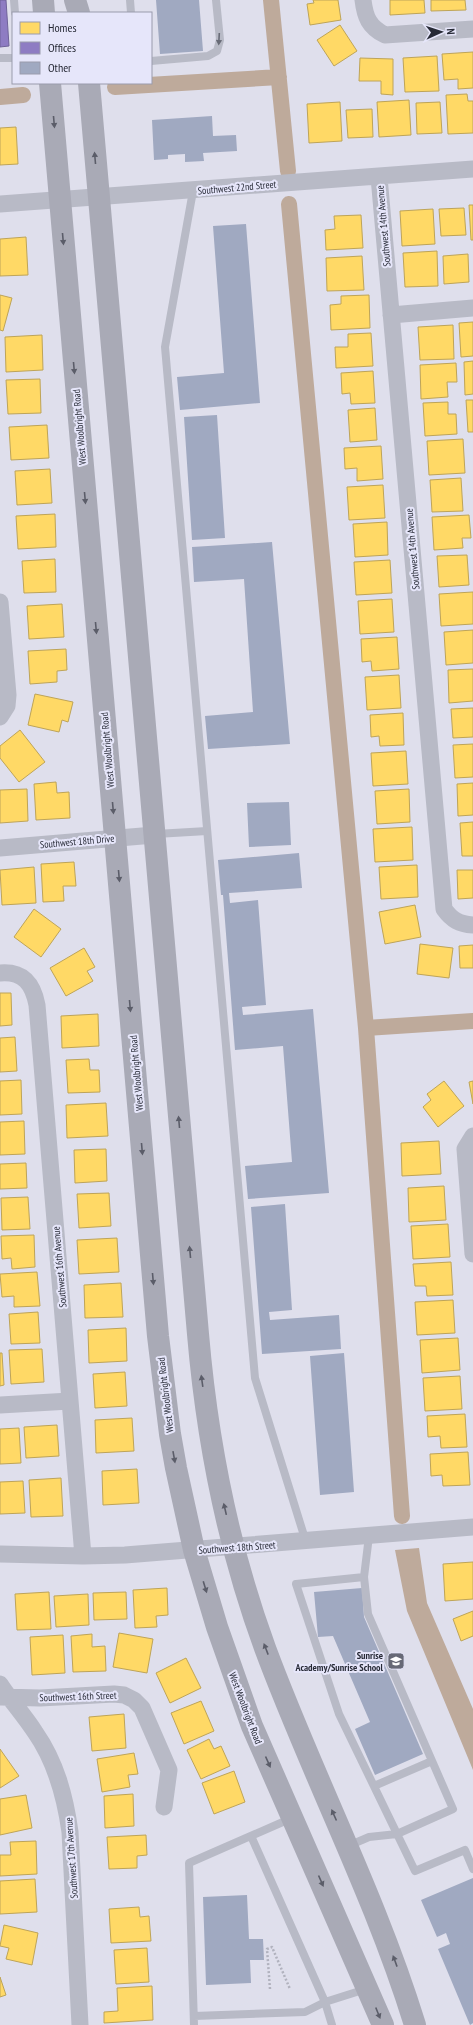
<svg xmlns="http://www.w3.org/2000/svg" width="473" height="2025" viewBox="0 0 473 2025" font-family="'PT Sans Narrow',sans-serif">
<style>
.water{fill:#beaa9b}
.homes{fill:#ffd966;stroke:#bea458}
.offices{fill:#8e7cc3;stroke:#6f6399}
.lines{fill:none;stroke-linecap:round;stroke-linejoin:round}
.canal{stroke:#beaa9b;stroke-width:16}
.building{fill:#a0a9c1}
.path{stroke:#b1b2be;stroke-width:2.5;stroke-dasharray:2 2;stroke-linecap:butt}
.lane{stroke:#b8bac6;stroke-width:8}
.street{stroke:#b8bac6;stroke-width:17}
.secondary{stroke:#a9aab6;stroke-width:22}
.oneway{fill:#686b77}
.oneway2{fill:#5b5d69}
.labels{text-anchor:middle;stroke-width:4;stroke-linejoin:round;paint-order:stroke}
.street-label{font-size:10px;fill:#272a36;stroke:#e6e6fa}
.poi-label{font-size:10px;font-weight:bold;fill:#272a36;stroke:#e6e6fa;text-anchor:end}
</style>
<rect width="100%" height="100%" fill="#dfdfec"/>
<path class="water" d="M419,1548L427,1603L473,1709V1770L407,1611L395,1550Z"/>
<path class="homes" d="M313,0H338L341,20L310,25L307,4L314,3Z
M390,0H424L425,13L390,15Z
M431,0H465L466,10L431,11Z
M340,25L357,51L334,66L317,40Z
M473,52V88L458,89V79L444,80L442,54Z
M437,56L439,91L405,92L403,58Z
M360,58L393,59V95L381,94V81H359Z
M467,94L468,101H473V133L448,134L446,95Z
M409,100L411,135L379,137L377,102Z
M340,102L342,141L309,143L307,104Z
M440,102L442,133L417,134L416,103Z
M372,109L373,137L348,138L346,110Z
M16,127L18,164L0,165V128Z
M469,205H473V240H471Z
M464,208L466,235L441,236L439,209Z
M433,209L435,244L402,246L400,211Z
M361,215L363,248L326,250L325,230L335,229L334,216Z
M26,237L28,275L0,276V239Z
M437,251L438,286L405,287L403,253Z
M468,254L469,282L444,284L443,256Z
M362,256L364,290L327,291L326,258Z
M0,295L12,298L3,331L0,330Z
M369,295L370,328L331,330L330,305L341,304V296Z
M473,322V356L461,357L459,323Z
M453,325L454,359L420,360L418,327Z
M371,333L373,366L336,368L335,347H348V334Z
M42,335L43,370L6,372L5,337Z
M473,361V394L465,395L464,362Z
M456,363L457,382H447L448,397L421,399L420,365Z
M373,371L375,403L351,404L350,393L342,394L341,373Z
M40,379L41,413L8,414L6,380Z
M466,400H473V432H468Z
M448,402V414H456L457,434L425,436L423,403Z
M375,408L377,440L350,442L348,410Z
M47,425L49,458L11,460L9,427Z
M463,439L465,473L429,475L427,441Z
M381,446L383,479L357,481V468L345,469L344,448Z
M50,469L52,503L17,505L15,471Z
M461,478L463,511L432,512L430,480Z
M383,485L385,518L349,520L347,487Z
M55,514L56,547L18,549L16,516Z
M469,515L471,538H462L463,548L434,550L432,517Z
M387,522L388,555L355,557L353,524Z
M467,555L469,585L439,587L437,556Z
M55,559L56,592L24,593L22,561Z
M390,560L392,593L356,595L354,562Z
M473,592V624L441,626L439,594Z
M392,599L394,632L360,634L358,601Z
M62,604L64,637L29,639L27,606Z
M473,630V663L446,665L444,632Z
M397,637L399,669L372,671L371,661L362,662L361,639Z
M66,649L67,670L57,671V682L30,684L28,651Z
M473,669V701L449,703L448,670Z
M399,675L401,708L367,710L365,677Z
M35,694L73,702L68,722L62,720L59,732L28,725Z
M473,708V737L453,738L451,709Z
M403,713L404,745L380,746L379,736L371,737L370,715Z
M20,730L45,762L19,782L0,758V746Z
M473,744V777L455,778L453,745Z
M406,751L408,784L373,786L371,753Z
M56,782L57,793L69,792L70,818L36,820L34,784Z
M473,783V815L458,816L457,784Z
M27,789L28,821L0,823V790Z
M409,789L410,822L377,824L375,791Z
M473,822V856H462L460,823Z
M412,827L413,860L375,862L373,829Z
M74,862L76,886H63L64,901L43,902L41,864Z
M417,865L418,897L381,899L379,867Z
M34,867L36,903L2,905L0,870Z
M457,870H473V898L458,899Z
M415,905L421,937L385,944L379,912Z
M34,909L61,929L41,957L14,937Z
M420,944L453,948L449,978L417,974Z
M473,945V968H460L459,946Z
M84,948L95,967L87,971L93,981L66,996L50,968Z
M0,993H11L12,1025L0,1026Z
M98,1014L99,1046L62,1048L61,1016Z
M15,1037L17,1071L0,1072V1038Z
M89,1059L90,1070H99L100,1092L68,1093L66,1060Z
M21,1080L22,1114L0,1115V1081Z
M444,1081L464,1106L438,1127L423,1107L431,1100L427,1094Z
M473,1081V1104L469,1082Z
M106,1103L108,1136L67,1138L66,1105Z
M24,1121L25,1154L0,1155V1122Z
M439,1141L441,1174L402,1176L401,1143Z
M106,1149L107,1181L75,1183L74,1150Z
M26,1163L27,1188L0,1189V1164Z
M444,1186L446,1220L409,1222L408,1188Z
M109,1193L111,1226L79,1228L77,1194Z
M28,1197L30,1229L2,1230L1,1198Z
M448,1224L450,1257L413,1259L411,1226Z
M34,1235L35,1267L12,1269L11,1258L2,1259L1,1236Z
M117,1238L119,1272L79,1274L77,1240Z
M451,1262L453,1295L427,1296L426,1286H415L413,1264Z
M37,1272L40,1306L14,1307V1296L2,1297L0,1274Z
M121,1283L123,1317L85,1318L84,1285Z
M453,1300L455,1333L417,1335L415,1302Z
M38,1312L40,1343L11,1344L9,1314Z
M126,1328L127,1361L89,1363L88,1330Z
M458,1338L460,1370L422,1373L420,1340Z
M42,1349L44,1382L11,1384L9,1350Z
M0,1353H2L4,1385L0,1386Z
M125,1372L127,1406L95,1408L93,1374Z
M460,1376L462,1409L425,1411L423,1378Z
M465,1414L467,1447L441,1448L440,1436L428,1437L427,1416Z
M132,1418L134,1451L96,1453L95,1420Z
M57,1425L59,1456L26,1458L24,1427Z
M19,1428L21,1463L0,1464V1429Z
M468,1452L470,1485L443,1486L442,1475L431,1476L430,1454Z
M137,1469L139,1503L103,1505L102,1471Z
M61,1478L63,1516L31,1517L29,1480Z
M23,1481L25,1513L0,1514V1482Z
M473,1562V1599L445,1601L443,1564Z
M167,1588L168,1615L156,1616L157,1627L135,1628L133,1590Z
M49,1592L51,1629L17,1630L15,1594Z
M126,1592L127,1619L94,1620L93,1593Z
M88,1594L89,1625L56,1627L54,1596Z
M473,1611V1636L461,1641L453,1619Z
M119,1633L153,1639L147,1673L113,1667Z
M92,1634V1647L105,1646L106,1671L73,1672L71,1636Z
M63,1635L65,1673L32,1675L30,1637Z
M186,1658L201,1688L170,1703L156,1673Z
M201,1701L214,1731L184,1744L171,1713Z
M124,1714L126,1748L92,1751L89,1717Z
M209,1739L214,1749L221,1746L230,1766L201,1779L187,1750Z
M0,1749L19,1776L0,1788Z
M134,1753L138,1774L128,1775L130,1787L102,1792L97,1759Z
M234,1771L245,1802L214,1814L202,1783Z
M133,1794L134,1826L105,1828L104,1796Z
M26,1795L32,1828L0,1835V1799Z
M146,1835L147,1855L137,1856V1868L109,1869L107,1837Z
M36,1841L37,1874L0,1876V1855H11L10,1842Z
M35,1879L37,1912L0,1914V1881Z
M139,1907L140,1917L149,1916L151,1941L111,1943L109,1909Z
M4,1925L38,1933L32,1965L6,1959L9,1948L0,1946Z
M147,1948L149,1982L116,1984L114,1950Z
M0,1977L6,1995L0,1997Z
M152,1986L153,2020L104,2023V2012L118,2011L117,1988Z"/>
<path class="offices" d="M0,0H6L9,46L0,47Z"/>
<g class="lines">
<path class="canal" d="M271,0L288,171
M115,87L279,77
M0,97L23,95
M289,204L366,1028L402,1516
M366,1028L473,1021"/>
</g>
<path class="building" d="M156,0H199L203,51L160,54Z
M212,116L213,136L236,135L237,151L203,153L204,161L185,162V154L168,155V159L154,160L152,120Z
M246,224L260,403L180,410L177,377L224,373L213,226Z
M217,415L225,538L192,540L184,417Z
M272,542L290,744L208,749L205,716L253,712L244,579L194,582L192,547Z
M289,802L291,845L249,847L247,803Z
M299,853L302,888L229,893L230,903L258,900L266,1005L242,1007L243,1015L313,1009L329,1193L248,1199L245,1166L292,1162L283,1046L235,1050L223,895H221L218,860Z
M285,1204L292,1310L269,1312L270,1320L339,1315L341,1349L262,1354L251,1207Z
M344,1353L354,1492L320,1495L310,1356Z
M362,1588L364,1617L423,1754L375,1775L355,1729L370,1722L333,1636L318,1637L314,1592Z
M473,1878V2023L470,2025L438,1949L450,1944L446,1933L437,1937L421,1900Z
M247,1895L249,1939H263L264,1960H250L251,1983L206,1985L203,1897Z"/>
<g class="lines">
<path class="path" d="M270,1989L267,1949L272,1947L290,1989"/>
<path class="lane" d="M14,0L15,13
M130,0L131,13
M0,58H13
M151,61L208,56L217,51L220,40L216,0
M193,191L165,347L255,1378L306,1542
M156,834L207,831
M369,1536L364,1577L296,1584L339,1714L415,1871L465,1850L473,1869
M374,1786L432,1761
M251,1836L325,2002L332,2025
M348,1846L369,1837L397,1834L453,1809L368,1614L364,1577
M194,2016L305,2012L325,2002L366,1989
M194,2025L189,1863L292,1818"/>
<path class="street" d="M363,0C365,17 369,27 385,35L473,29
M379,177L444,909C452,920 459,924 473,925
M0,204L473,169
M391,315L473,308
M0,602L8,695L7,706L0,717
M0,848L154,835
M0,973C24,971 33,984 37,1005L83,1556
M473,1136L465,1149L473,1254
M0,1405L70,1401
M0,1554L83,1556L125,1555L473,1527
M0,1684C11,1701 24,1715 35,1732C56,1762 65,1796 70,1832L80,2025
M1,1697L40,1698L114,1694L124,1695L134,1700L142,1708L169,1770L164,1807"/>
<path class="secondary" d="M43,0L44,13
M75,0L79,13
M50,83L158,1336L170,1434L176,1468L194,1550L217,1627L252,1726L383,2025
M89,83L198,1334C207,1440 228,1547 265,1648C312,1775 375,1895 415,2025"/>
</g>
<defs><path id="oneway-solid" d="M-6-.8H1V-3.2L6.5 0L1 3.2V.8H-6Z"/></defs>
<use class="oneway" href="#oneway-solid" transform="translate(219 39) rotate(93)"/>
<g class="oneway2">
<use href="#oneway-solid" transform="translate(54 122) rotate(85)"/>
<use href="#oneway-solid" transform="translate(95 158) rotate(-95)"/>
<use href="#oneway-solid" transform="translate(63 239) rotate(85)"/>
<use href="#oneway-solid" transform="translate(74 368) rotate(85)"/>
<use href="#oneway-solid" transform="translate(85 498) rotate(85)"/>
<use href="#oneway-solid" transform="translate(96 628) rotate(85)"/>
<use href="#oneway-solid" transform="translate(113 808) rotate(85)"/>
<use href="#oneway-solid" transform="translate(119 876) rotate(85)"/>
<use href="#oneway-solid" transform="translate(130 1006) rotate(85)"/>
<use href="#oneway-solid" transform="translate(179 1122) rotate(-95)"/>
<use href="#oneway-solid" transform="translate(142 1149) rotate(85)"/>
<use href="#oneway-solid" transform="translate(190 1252) rotate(-95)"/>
<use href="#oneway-solid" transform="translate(153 1279) rotate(85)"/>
<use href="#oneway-solid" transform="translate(202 1381) rotate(-98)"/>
<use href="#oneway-solid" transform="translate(174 1457) rotate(80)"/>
<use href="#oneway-solid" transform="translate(225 1509) rotate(-103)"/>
<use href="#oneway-solid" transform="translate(205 1587) rotate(73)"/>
<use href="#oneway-solid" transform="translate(266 1649) rotate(-111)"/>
<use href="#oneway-solid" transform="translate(268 1762) rotate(66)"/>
<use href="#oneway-solid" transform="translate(334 1815) rotate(-114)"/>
<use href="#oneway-solid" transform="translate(321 1881) rotate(66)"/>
<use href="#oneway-solid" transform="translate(395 1961) rotate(-110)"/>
<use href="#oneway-solid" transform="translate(378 2013) rotate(68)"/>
</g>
<defs>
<g id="school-square" transform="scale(0.9)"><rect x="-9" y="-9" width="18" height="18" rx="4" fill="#676976" stroke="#e6e6fa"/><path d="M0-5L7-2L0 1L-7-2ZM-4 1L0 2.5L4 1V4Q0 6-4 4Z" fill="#fff"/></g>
</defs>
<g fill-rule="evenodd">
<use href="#school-square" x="396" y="1661"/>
</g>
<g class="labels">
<g class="street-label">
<text transform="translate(237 187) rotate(-5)" y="4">Southwest 22nd Street</text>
<text transform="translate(383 226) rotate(-95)" y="4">Southwest 14th Avenue</text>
<text transform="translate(79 427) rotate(-95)" y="4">West Woolbright Road</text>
<text transform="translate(412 549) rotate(-95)" y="4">Southwest 14th Avenue</text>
<text transform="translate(107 750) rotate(-95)" y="4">West Woolbright Road</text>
<text transform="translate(77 841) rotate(-5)" y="4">Southwest 18th Drive</text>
<text transform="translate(136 1073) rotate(-95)" y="4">West Woolbright Road</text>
<text transform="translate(59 1267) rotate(-95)" y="4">Southwest 16th Avenue</text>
<text transform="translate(165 1395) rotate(-97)" y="4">West Woolbright Road</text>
<text transform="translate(237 1547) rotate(-4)" y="4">Southwest 18th Street</text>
<text transform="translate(78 1696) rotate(-2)" y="4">Southwest 16th Street</text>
<text transform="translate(246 1708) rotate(69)" y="4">West Woolbright Road</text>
<text transform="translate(71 1858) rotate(-94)" y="4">Southwest 17th Avenue</text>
</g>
<g class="poi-label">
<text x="383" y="1659">Sunrise<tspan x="383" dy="12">Academy/Sunrise School</tspan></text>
</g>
</g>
<rect x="12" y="12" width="140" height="72" fill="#e6e6fa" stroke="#9a9bac"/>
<rect x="20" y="22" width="20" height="12" fill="#ffd966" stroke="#9a9bac"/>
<text x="48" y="32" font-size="12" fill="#272a36">Homes</text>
<rect x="20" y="42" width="20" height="12" fill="#8e7cc3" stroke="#9a9bac"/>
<text x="48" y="52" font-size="12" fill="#272a36">Offices</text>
<rect x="20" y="62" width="20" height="12" fill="#a0a9c1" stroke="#9a9bac"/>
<text x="48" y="72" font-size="12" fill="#272a36">Other</text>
<g transform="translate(441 32) rotate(87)" stroke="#e6e6fa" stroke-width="3" paint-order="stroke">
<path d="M0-3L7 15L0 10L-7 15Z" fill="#272a36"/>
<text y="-6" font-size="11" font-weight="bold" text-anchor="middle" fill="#272a36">N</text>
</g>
</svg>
